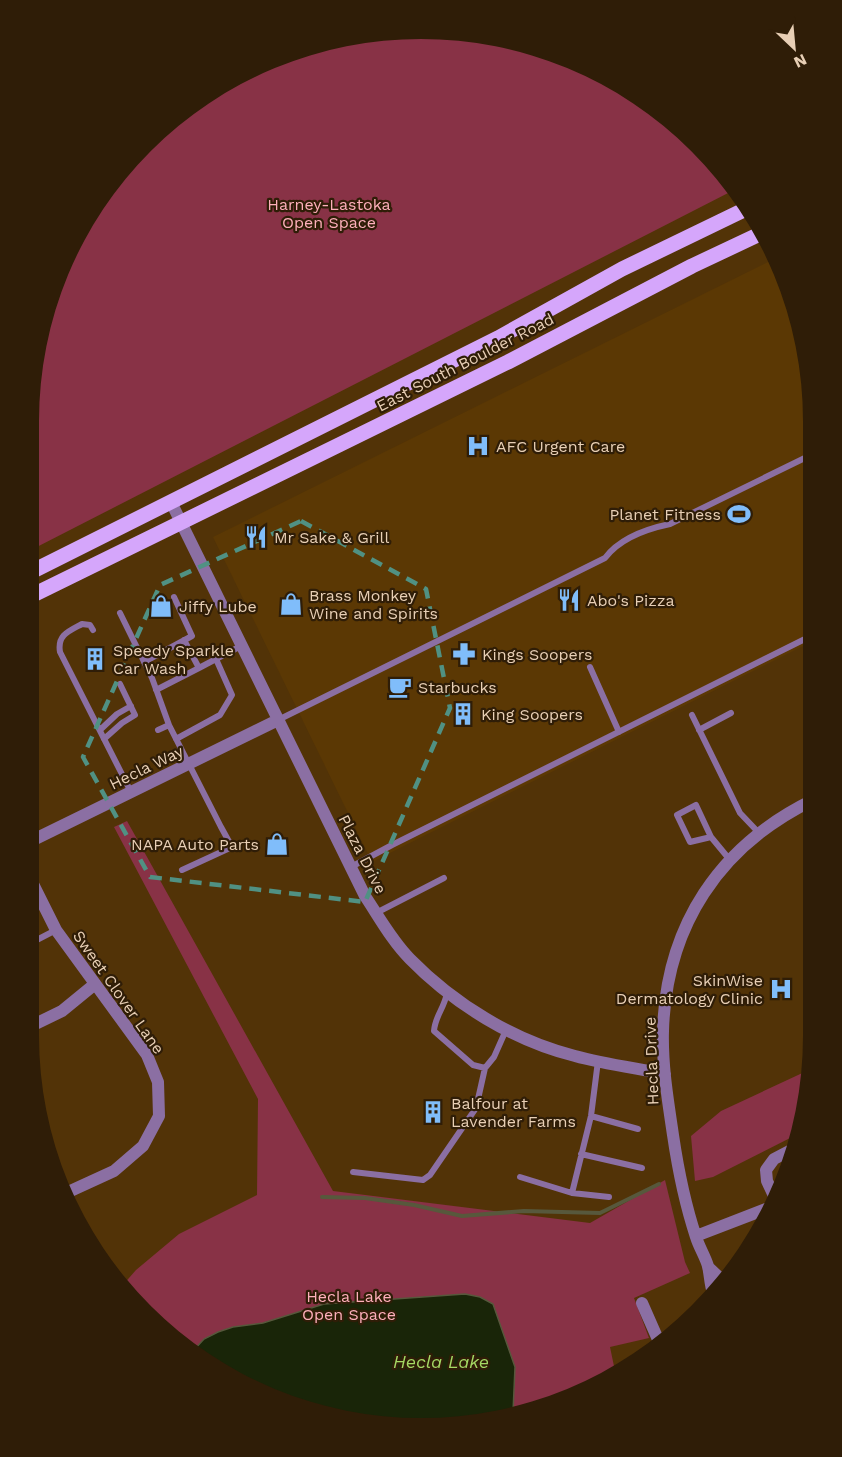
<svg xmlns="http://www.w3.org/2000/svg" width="842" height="1457" viewBox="0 0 842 1457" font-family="'Work Sans',sans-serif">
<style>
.built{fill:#5b3804}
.green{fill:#883246}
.water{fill:#192508;stroke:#57583c;stroke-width:1.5}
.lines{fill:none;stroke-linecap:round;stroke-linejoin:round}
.stream{stroke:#57583c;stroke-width:4}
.lane{stroke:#8b6fa3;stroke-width:6}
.street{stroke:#8b6fa3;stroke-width:12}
.primary{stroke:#d5a6fb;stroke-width:15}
.marked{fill:none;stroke:#509183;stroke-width:4.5;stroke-dasharray:12 8;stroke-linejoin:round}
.labels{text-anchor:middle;stroke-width:4.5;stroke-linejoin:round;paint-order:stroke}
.park-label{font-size:16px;fill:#feafbb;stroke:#2f1d07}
.street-label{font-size:16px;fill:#e8cfb5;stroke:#2f1d07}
.poi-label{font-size:16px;fill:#e8cfb5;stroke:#2f1d07;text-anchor:start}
.water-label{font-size:18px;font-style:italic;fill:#a5d964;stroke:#2f1d07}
</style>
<rect width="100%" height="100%" fill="#523307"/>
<path class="built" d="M776,258L793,295L813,395V641L372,862L213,537Z"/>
<path class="green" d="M421,29L497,36L571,58L639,94L699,144L734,190L29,551V395L49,295L94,203L143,144L203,95L270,59L344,36Z
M127,821L333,1191L590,1223L665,1180L685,1262L690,1273L634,1298L649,1338L610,1347L615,1371L571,1399L446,1428L319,1415L203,1362L122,1286L136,1270L179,1234L257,1195L258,1099L114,827Z
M811,1069L798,1134L713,1177L695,1181L691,1136L721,1111Z"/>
<path class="water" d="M465,1294L480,1297L493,1304L515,1367L513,1412L446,1428L319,1415L203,1362L192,1352L204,1339L218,1332L233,1327L263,1323L324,1304Z"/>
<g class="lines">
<path class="stream" d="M322,1197L365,1198L414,1205L462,1216L524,1211L600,1213L659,1184"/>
<path class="lane" d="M120,613L152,678L169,725L222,829
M93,630L90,625L82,624C69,631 57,635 60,652L131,792
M144,662L192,636L174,597
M590,667L619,732
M199,668L216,659
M156,690L199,668L184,640
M692,715L740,813L759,833
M278,720L605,558C620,538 646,529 670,524L813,454
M100,730L117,714L131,706
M158,730L169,725
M699,730L731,713
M104,739L122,723L135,715L120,684
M176,739L220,715L232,695L216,659L241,646
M711,837L690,842L677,815L696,805L711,837L730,860
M351,867L392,845L813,635
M182,870L232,847L221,827
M376,913L444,878
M29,944L56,930
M447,993C444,1009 435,1016 434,1031L473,1065L485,1068L494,1057L506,1030
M591,1116L638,1129
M581,1154L642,1168
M353,1172L423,1180L430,1175L476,1108L485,1068
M520,1177L572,1193L591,1116L598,1061
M572,1193L609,1197"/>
<path class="street" d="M171,502L365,896C379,917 392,941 410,959C454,1004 514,1041 575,1056C604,1064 635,1068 665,1074
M29,842L278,720
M29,876L56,930L147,1055L158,1082L159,1116L143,1146L114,1171L66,1193
M29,1027L62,1011L95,984
M775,1198L767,1181L766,1170L774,1159L795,1148
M696,1236L771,1207
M708,1267L723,1281
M713,1293C710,1284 710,1275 708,1266C705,1256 699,1247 696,1237C685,1204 678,1169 673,1135C668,1101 662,1066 663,1031C666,926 719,846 813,800
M642,1303L660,1344"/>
<path class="primary" d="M29,573L498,338L622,269L748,208
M29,597L508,362L692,266L764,232"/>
</g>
<path class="marked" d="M301,521L426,589L450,708L365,902L150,877L83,757L160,585Z"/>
<defs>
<g id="hospital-bare" transform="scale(1.8)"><path d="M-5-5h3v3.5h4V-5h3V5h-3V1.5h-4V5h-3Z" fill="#80bdfa" stroke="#2f1d07" stroke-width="2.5" paint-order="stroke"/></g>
<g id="stadium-bare" transform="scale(1.8)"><path d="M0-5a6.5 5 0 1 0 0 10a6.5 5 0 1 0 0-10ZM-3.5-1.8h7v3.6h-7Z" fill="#80bdfa" stroke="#2f1d07" stroke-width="2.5" paint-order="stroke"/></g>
<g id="restaurant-bare" transform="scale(1.8)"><path d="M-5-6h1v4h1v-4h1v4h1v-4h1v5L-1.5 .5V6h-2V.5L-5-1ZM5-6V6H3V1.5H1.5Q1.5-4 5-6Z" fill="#80bdfa" stroke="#2f1d07" stroke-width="2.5" paint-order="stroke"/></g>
<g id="shop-bare" transform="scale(1.8)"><path d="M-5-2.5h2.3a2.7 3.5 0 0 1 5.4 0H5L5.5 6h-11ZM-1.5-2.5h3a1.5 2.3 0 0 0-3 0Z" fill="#80bdfa" stroke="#2f1d07" stroke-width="2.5" paint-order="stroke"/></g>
<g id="pharmacy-bare" transform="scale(1.8)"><path d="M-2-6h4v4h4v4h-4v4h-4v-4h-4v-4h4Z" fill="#80bdfa" stroke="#2f1d07" stroke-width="2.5" paint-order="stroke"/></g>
<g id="building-bare" transform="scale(1.8)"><path d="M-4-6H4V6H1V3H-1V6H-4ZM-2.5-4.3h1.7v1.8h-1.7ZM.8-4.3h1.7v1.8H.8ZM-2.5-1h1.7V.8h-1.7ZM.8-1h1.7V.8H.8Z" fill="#80bdfa" stroke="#2f1d07" stroke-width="2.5" paint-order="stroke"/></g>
<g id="cafe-bare" transform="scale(1.8)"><path d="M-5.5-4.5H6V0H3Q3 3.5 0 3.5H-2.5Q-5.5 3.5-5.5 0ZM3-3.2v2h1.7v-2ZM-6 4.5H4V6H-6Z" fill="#80bdfa" stroke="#2f1d07" stroke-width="2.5" paint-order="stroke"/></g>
</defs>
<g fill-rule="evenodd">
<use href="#hospital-bare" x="478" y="446"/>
<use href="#stadium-bare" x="739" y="514"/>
<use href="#restaurant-bare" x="256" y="537"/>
<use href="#restaurant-bare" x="569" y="600"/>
<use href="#shop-bare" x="291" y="604"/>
<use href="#shop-bare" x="161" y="606"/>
<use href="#pharmacy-bare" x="464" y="654"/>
<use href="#building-bare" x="95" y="659"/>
<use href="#cafe-bare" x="400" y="687"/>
<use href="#building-bare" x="463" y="714"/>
<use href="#shop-bare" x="277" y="844"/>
<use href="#hospital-bare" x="781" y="989"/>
<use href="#building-bare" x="433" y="1112"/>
</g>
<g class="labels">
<g class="park-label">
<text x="329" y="210">Harney-Lastoka<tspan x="329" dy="18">Open Space</tspan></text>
<text x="349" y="1302">Hecla Lake<tspan x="349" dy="18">Open Space</tspan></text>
</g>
<g class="street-label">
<text transform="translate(465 362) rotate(-27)" y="6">East South Boulder Road</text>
<text transform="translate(146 767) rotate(-26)" y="6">Hecla Way</text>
<text transform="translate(363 854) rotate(63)" y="6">Plaza Drive</text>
<text transform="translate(119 992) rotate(55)" y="6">Sweet Clover Lane</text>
<text transform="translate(651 1061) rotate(-92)" y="6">Hecla Drive</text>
</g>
<g class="poi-label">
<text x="496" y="452">AFC Urgent Care</text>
<text x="721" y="520" text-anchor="end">Planet Fitness</text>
<text x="274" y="543">Mr Sake &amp; Grill</text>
<text x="309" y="601">Brass Monkey<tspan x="309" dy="18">Wine and Spirits</tspan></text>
<text x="587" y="606">Abo's Pizza</text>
<text x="179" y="612">Jiffy Lube</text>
<text x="113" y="656">Speedy Sparkle<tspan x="113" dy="18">Car Wash</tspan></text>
<text x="482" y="660">Kings Soopers</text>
<text x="418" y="693">Starbucks</text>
<text x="481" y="720">King Soopers</text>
<text x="259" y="850" text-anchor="end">NAPA Auto Parts</text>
<text x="763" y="986" text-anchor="end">SkinWise<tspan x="763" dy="18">Dermatology Clinic</tspan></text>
<text x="451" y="1109">Balfour at<tspan x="451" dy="18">Lavender Farms</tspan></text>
</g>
<g class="water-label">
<text x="441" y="1368">Hecla Lake</text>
</g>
</g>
<path d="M0 0H842V1457H0ZM421 39H421A382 382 0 0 1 803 421V1036A382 382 0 0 1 421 1418H421A382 382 0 0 1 39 1036V421A382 382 0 0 1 421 39Z" fill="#2f1d07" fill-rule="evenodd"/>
<g transform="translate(794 48) rotate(154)" stroke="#2f1d07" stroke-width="4.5" paint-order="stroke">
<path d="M0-4.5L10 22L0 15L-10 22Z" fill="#e8cfb5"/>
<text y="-9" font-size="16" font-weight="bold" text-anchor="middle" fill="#e8cfb5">N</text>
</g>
</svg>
